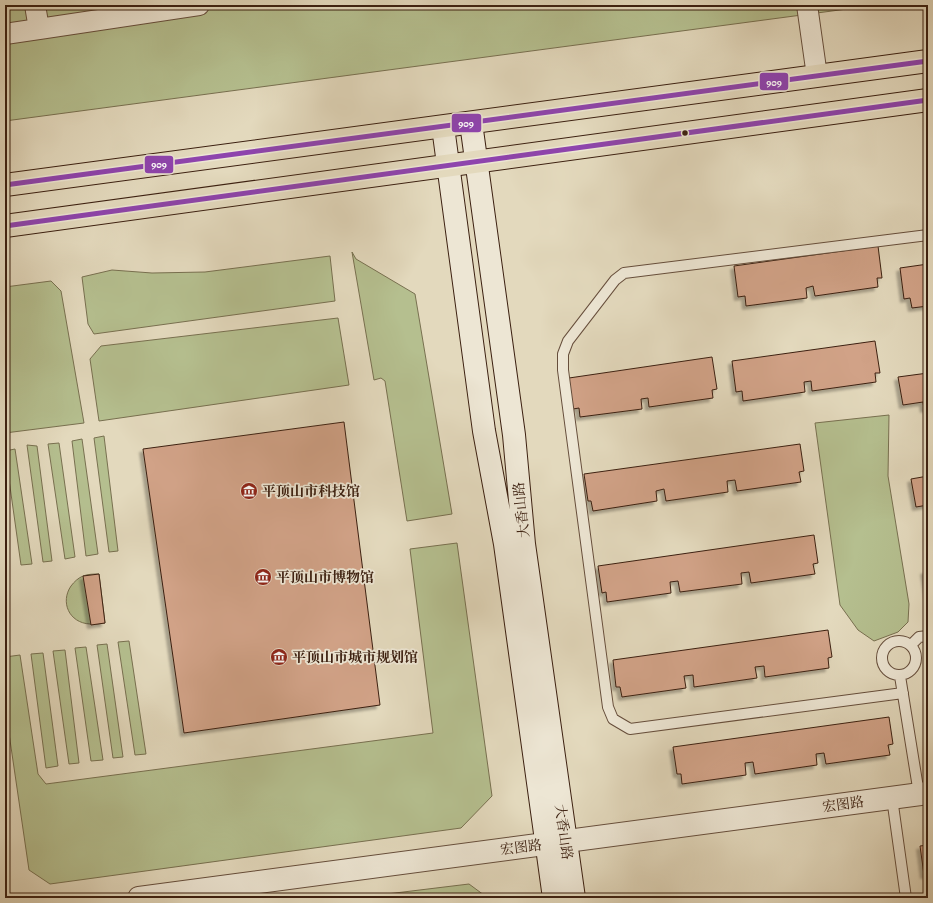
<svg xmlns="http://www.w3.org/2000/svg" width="933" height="903" viewBox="0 0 933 903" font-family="Alegreya,'Noto Serif SC',serif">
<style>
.green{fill:#b5bf8f;stroke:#787050}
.building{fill:#d1a287;stroke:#3c2011;filter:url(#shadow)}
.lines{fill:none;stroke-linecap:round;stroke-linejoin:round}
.service-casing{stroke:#664e3c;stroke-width:12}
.minor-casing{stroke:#664e3c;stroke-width:22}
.tertiary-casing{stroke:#664e3c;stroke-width:24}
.secondary-casing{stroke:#3c2011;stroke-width:24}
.primary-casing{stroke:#3c2011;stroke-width:24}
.service{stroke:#ede6d4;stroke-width:10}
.minor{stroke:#ede6d4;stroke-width:20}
.tertiary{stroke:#ede6d4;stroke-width:22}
.secondary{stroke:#ede6d4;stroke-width:22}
.primary{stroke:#e3d9bd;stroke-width:22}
.bus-1-casing{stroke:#ede6d4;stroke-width:8}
.bus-1{stroke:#8e44ad;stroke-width:5}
.bus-dot{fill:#3c2011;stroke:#ede6d4;stroke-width:1.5}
.labels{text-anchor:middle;stroke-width:3.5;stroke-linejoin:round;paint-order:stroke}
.poi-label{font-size:14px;font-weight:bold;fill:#3c2011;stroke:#ede6d4;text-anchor:start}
.street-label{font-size:14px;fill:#3c2011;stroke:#ede6d4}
.line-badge{stroke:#ede6d4;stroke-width:1.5}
.badge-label{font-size:11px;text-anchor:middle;font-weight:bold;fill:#fff}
</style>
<defs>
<filter id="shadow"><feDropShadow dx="-3.5" dy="3.5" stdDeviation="1" flood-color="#0004"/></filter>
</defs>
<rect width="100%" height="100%" fill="#e3d9bd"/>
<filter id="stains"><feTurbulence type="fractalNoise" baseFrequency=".005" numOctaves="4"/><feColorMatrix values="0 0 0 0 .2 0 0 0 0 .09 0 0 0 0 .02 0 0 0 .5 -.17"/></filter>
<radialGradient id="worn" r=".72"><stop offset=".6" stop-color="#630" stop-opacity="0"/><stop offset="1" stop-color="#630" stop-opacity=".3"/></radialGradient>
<path class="green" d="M5,5H877L5,121Z
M352,252L356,259L415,294L452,514L407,521L385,381L381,378L374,380Z
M330,256L335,301L94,334L88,324L82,277L112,270L152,273L205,272Z
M51,281L61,291L84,423L5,433V287Z
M338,318L349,385L99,421L90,359L101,346Z
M889,415L888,476L909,604L908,622L898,632L874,641L858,630L840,605L815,423Z
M104,436L118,551L109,552L94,438Z
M82,439L98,554L86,556L72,441Z
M59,443L75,557L65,559L48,444Z
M27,445L37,446L52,561L43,562Z
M15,449L32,564L21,565L5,451Z
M457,543L492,796L461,828L50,884L29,870L5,706V657L20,655L38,774L46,784L433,733L410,549Z
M99,574L105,623C101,623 95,625 90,624C69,623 60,602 71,586C74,582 78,578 83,576C88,574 94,574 99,574Z
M129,641L146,754L135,755L118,642Z
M107,644L123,757L113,758L97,645Z
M86,647L103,760L91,761L75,648Z
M65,650L79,763L69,764L53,651Z
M43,653L58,766L46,768L31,654Z
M469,884L488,898H354Z"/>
<path class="building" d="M878,246L882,278H877L878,287L815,296L813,286L806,288L807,298L746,306L745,296L738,297L734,266Z
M928,264V306L912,308L910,298L904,299L900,268Z
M875,341L880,373H875L876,382L812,391L811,381L804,382L805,392L743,401L742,391L736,392L732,361Z
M712,357L717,389L712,390L713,398L649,407L648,398L641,399L642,409L580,417L579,408L573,409L569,378Z
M928,373V408L924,409L923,402L903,405L898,377Z
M344,422L380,705L184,733L143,449Z
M800,444L804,471L799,472L801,482L737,491L735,480L727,481L728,492L666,501L664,489L656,491L657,501L593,511L591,501H588L584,474Z
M928,476V505L916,507L911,479Z
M814,535L818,563L813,564L815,574L751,583L749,572L741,573L742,584L680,592L678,581L670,582L671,593L607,602L606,592L602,593L598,566Z
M928,570V595L924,571Z
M99,574L105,623L91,625L83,576Z
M828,630L832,657L828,658L829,668L765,677L764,666L755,667L757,678L694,687L693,675L684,676L686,688L622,697L620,687H616L613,660Z
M889,717L893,744L888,745L890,755L826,764L824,753L816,754L817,765L755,774L753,762L745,763L746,775L682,784L681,774H677L673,747Z
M928,845V875H924L920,846Z"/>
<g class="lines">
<g class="service-casing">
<path id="service" d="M882 658a17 17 0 1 1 34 0a17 17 0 1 1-34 0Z
M911,645L919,637L928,636
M900,676L919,794
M903,693L630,729L613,719L608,707L563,370V354L568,341L615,280L624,273L928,235
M892,798L906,898"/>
</g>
<g class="minor-casing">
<path id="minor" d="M807,5L817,76
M39,29L199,5
M5,34L39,29L35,5"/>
</g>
<g class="tertiary-casing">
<path id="tertiary" d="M139,898L928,793"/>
</g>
<g class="secondary-casing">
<path id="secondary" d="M471,123L514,435L524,544L574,898
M443,127L484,431L505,544L554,898"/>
</g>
<g class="primary-casing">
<path id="primary" d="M5,185L928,61
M5,226L928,100"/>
</g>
<use href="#service" class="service"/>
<use href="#minor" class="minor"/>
<use href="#tertiary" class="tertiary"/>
<use href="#secondary" class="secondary"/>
<use href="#primary" class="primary"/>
<g class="bus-1-casing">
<path id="bus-1" d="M5,185L928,61
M5,226L928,100"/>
</g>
<use href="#bus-1" class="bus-1"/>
</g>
<defs>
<g id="museum-disc" transform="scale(0.9)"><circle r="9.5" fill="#8f2418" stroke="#ede6d4"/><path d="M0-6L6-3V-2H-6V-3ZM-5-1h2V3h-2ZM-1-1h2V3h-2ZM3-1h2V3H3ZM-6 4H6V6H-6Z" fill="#fff"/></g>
</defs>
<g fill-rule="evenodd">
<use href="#museum-disc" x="249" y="491"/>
<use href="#museum-disc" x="263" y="577"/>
<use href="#museum-disc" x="279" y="657"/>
</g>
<circle class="bus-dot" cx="685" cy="133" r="3.5"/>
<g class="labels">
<g class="poi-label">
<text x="262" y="496">平顶山市科技馆</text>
<text x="276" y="582">平顶山市博物馆</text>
<text x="292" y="662">平顶山市城市规划馆</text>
</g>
<g class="street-label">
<text transform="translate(521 510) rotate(-96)" y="5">大香山路</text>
<text transform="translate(843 804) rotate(-8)" y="5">宏图路</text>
<text transform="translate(564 832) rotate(82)" y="5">大香山路</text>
<text transform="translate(521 847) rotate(-7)" y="5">宏图路</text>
</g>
</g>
<g class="line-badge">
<rect x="759" y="72" width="30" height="19" rx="4" fill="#8e44ad"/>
<rect x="451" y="113" width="31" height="20" rx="4" fill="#8e44ad"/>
<rect x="144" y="155" width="30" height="19" rx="4" fill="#8e44ad"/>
</g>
<g class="badge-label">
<text x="774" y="86">909</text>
<text x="466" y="127">909</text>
<text x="159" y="168">909</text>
</g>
<rect width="933" height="903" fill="none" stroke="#e3d9bd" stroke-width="20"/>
<rect x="6" y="6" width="921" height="891" fill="none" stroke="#3c2011" stroke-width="2"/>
<rect x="10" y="10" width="913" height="883" fill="none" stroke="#3c2011"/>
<rect width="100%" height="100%" filter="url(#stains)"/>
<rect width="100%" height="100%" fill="url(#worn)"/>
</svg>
